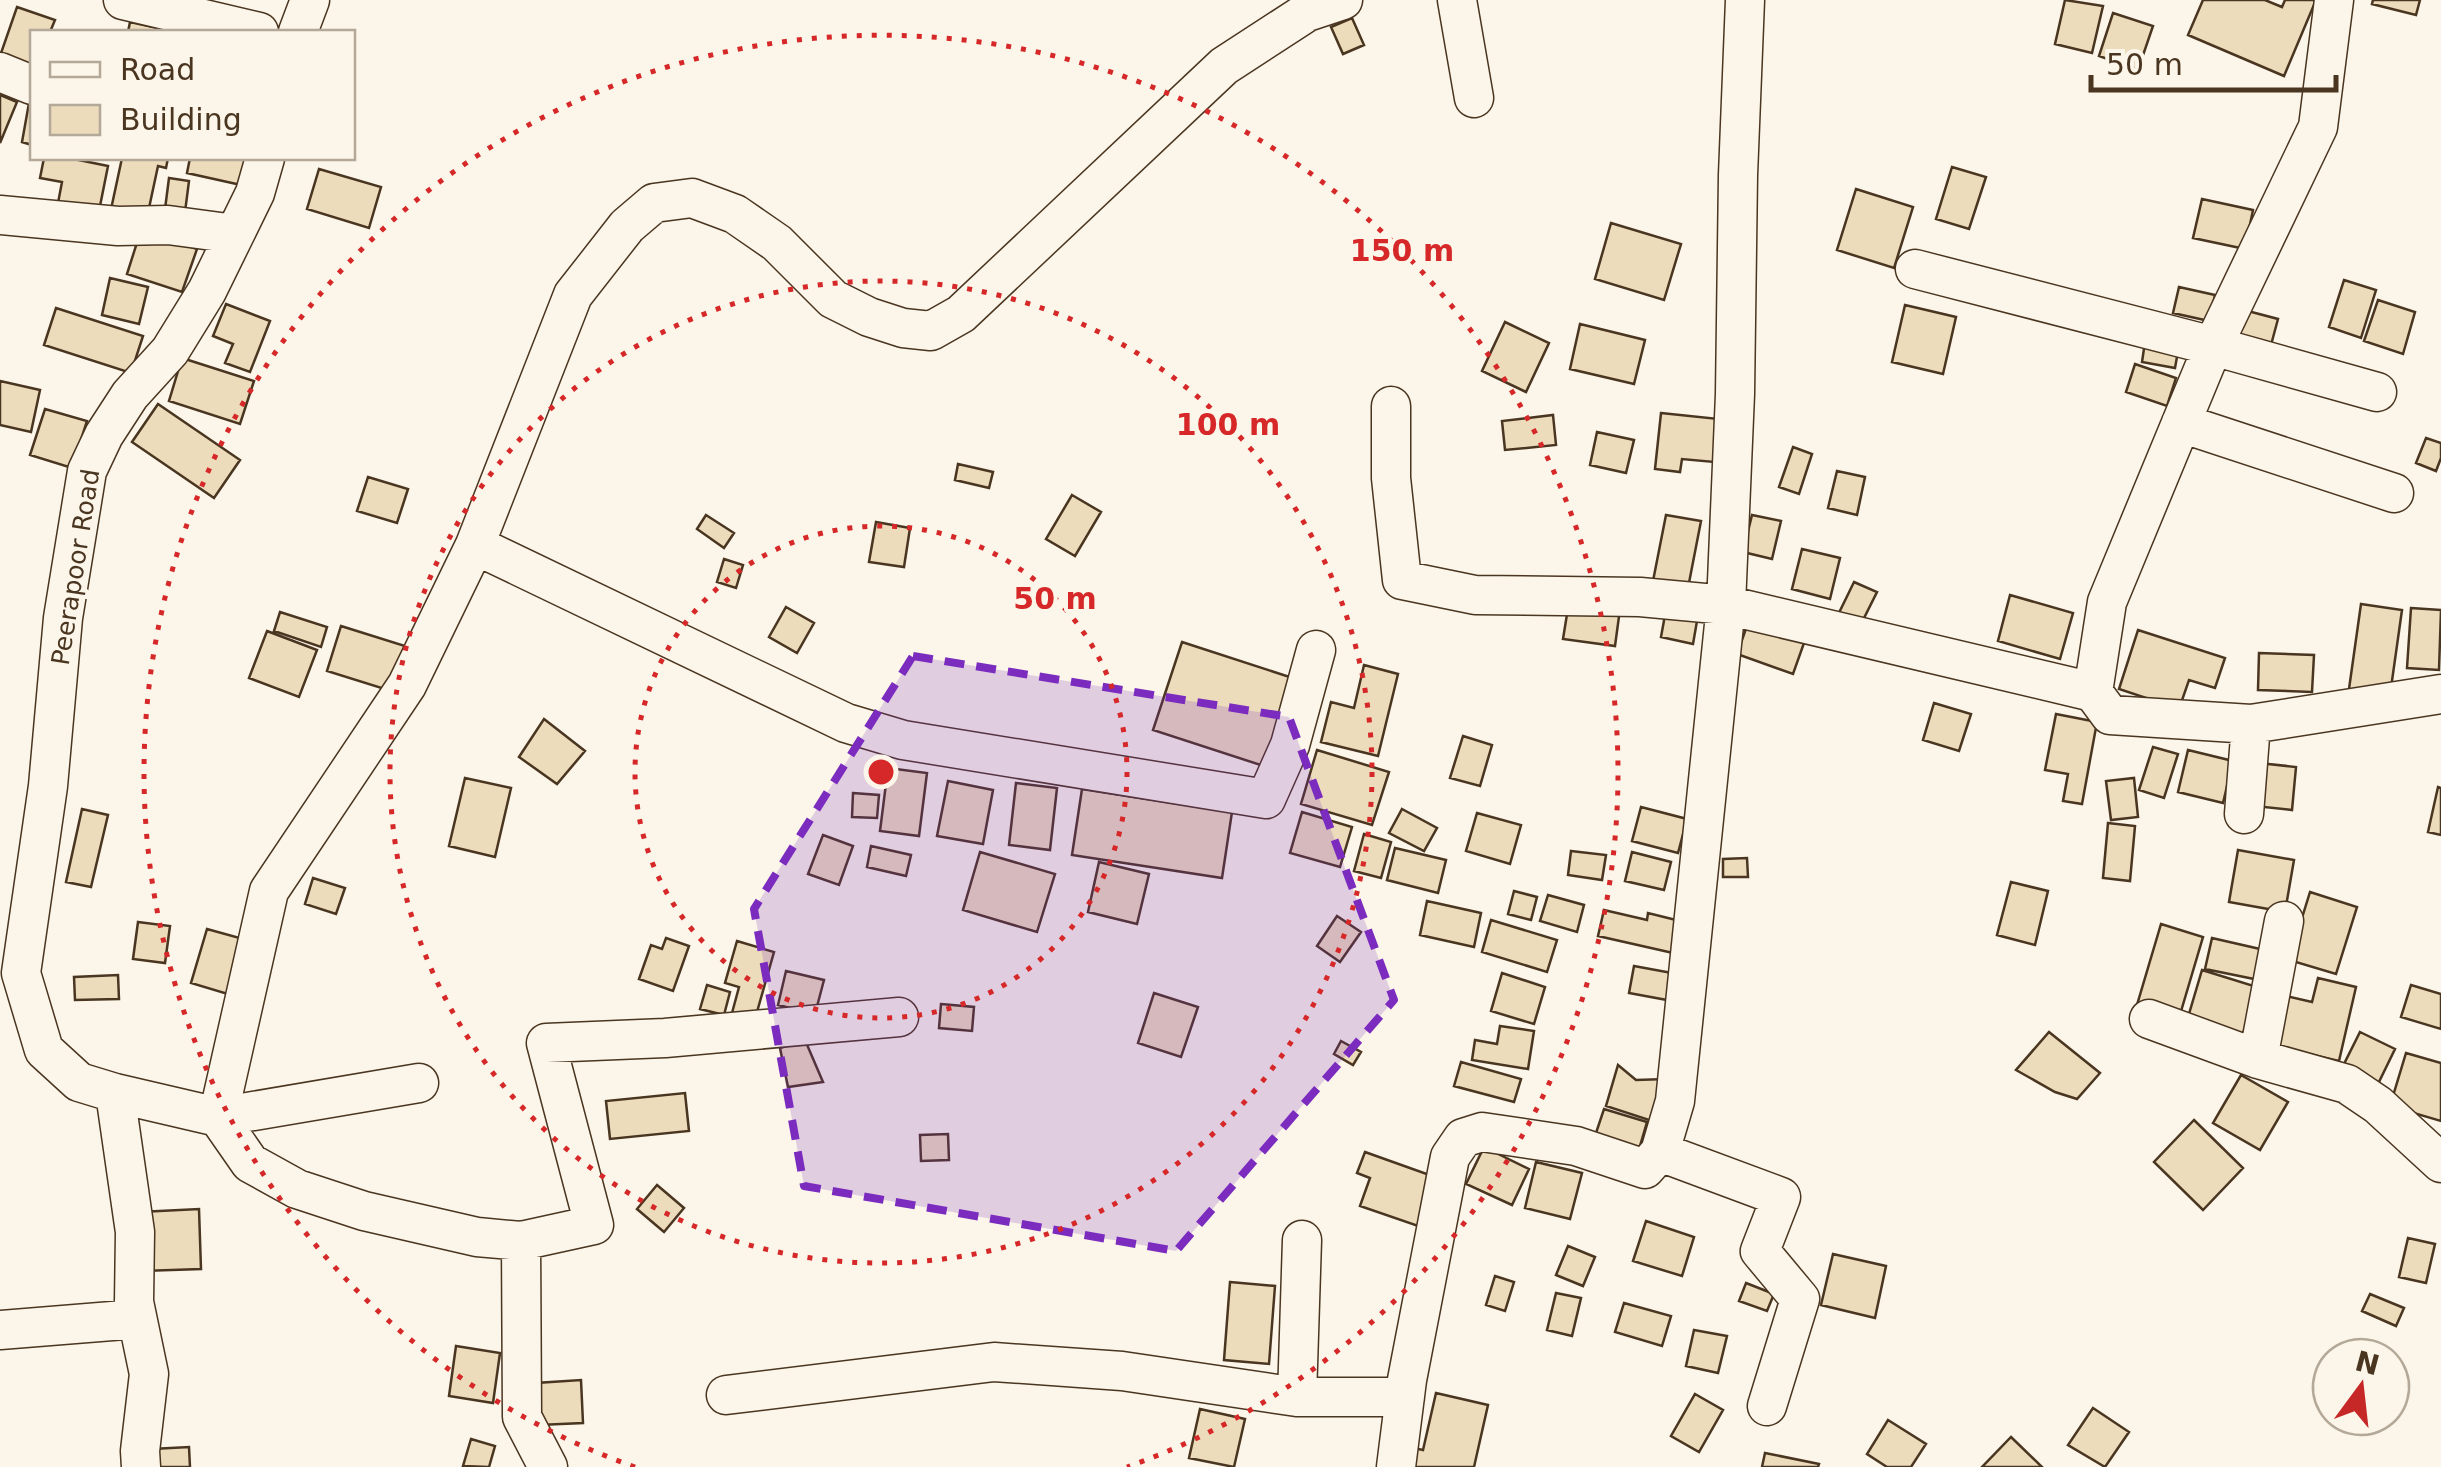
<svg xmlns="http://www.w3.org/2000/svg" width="2441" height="1467" viewBox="0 0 2441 1467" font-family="'DejaVu Sans',sans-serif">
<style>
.building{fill:#ecdcbc;stroke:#4a3520;stroke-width:2.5}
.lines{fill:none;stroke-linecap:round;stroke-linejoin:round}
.minor-casing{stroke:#4a3520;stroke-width:41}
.minor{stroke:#fbf6e9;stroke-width:38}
.marked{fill:#7b2cbf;fill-opacity:0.2;stroke:#7b2cbf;stroke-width:8;stroke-dasharray:20 12;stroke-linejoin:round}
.ring{fill:none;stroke:#d62828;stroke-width:5;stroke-dasharray:5 10}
.labels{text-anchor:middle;stroke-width:8;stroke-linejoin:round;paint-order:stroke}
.street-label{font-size:25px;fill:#4a3520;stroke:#fbf6e9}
.centre{fill:#d62828;stroke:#fbf6e9;stroke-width:5}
.ring-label{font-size:30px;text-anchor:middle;font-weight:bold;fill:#d62828;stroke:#fbf6e9;stroke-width:8;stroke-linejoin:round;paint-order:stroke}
</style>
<rect width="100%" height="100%" fill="#fbf6e9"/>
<path class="building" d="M2065,0L2103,6L2092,53L2055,44Z
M2203,0H2265L2282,7L2285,0H2316L2284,76L2188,35Z
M2373,0H2420L2416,15L2372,4Z
M17,7L55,20L50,32H32V72L0,56Z
M2113,13L2153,26L2138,70L2099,56Z
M1352,18L1364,45L1343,54L1331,27Z
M130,22L176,32H128Z
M0,95L17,102L0,143Z
M29,103L32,104V145L22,142Z
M44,158H80L79,160L108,166L99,211L58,203L62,182L40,178Z
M122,158H168L166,168L158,166L146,222L110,214Z
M190,158H247L241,185L187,173Z
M1952,167L1986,177L1969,229L1936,219Z
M319,169L381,187L369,228L307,209Z
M169,178L189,181L185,212L165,209Z
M1856,189L1913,207L1894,268L1837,250Z
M2202,199L2253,210L2245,249L2193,238Z
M1611,223L1681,244L1664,300L1595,279Z
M141,230L197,249L182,292L127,274Z
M110,278L148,287L139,324L102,315Z
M2344,280L2376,290L2361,338L2329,327Z
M2179,287L2215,295L2209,321L2173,313Z
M2378,300L2415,312L2403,354L2364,341Z
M226,304L270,321L250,372L225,363L233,344L213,336Z
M1905,305L1956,317L1943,374L1892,362Z
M56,308L143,336L131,373L44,345Z
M2244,310L2278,319L2271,345L2238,336Z
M1505,322L1549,343L1526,392L1482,371Z
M1580,324L1645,340L1634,384L1570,369Z
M2146,335L2180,340L2175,368L2142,362Z
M182,358L254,381L240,424L169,401Z
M2135,364L2176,378L2167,406L2126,392Z
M0,381L40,390L31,432L0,425Z
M158,404L240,460L214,498L132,442Z
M45,409L87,421L72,468L30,455Z
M1661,413L1719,419L1714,462L1682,459L1680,472L1655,469Z
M1553,415L1556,445L1505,450L1502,421Z
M1597,432L1634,440L1626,473L1590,465Z
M2426,438L2441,443V458L2436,471L2416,463Z
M1793,447L1812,454L1799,494L1779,487Z
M958,464L993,472L989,488L955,480Z
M1837,471L1865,477L1857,515L1828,508Z
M368,477L408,489L397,523L357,511Z
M1072,495L1101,512L1075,556L1046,539Z
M706,515L734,533L724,548L697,529Z
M1666,515L1701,521L1688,588L1653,581Z
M1752,515L1781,521L1772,559L1743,552Z
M876,522L910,528L904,567L869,562Z
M1802,549L1840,558L1830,599L1792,589Z
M724,559L743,565L736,588L717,582Z
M1854,582L1877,592L1858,630L1836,619Z
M2010,595L2073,613L2060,659L1998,641Z
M1569,602L1620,609L1615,646L1563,639Z
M2361,604L2402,610L2390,695L2349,689Z
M786,607L814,623L797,653L769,637Z
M2411,608L2441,610L2439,670L2407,668Z
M280,612L327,627L321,647L274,631Z
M1665,615L1697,621L1693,644L1661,637Z
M1748,623L1804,643L1793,674L1737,654Z
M341,626L405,646L391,691L327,671Z
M2138,630L2225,658L2215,688L2189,680L2179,709L2119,689Z
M267,631L317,650L299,697L249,678Z
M1182,642L1302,681L1273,769L1153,730Z
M2259,653L2314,655L2312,692L2258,690Z
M1364,665L1398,674L1378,756L1321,742L1331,702L1354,708Z
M1934,703L1971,714L1959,751L1923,740Z
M2056,714L2097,722L2082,804L2063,801L2068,774L2045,770Z
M544,719L585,751L557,784L519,757Z
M1463,736L1492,745L1480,786L1450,778Z
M2153,747L2178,754L2164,798L2139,790Z
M1317,750L1389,772L1372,825L1301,804Z
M2188,750L2233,761L2223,803L2178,792Z
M2250,762L2296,767L2292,810L2245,805Z
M888,768L927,773L919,836L880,831Z
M465,778L511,788L495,857L449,846Z
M2134,778L2138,817L2111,820L2106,781Z
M948,781L993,790L983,844L937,836Z
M1016,783L1057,788L1050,850L1009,845Z
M2438,787L2441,788V835L2428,832Z
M1082,789L1232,812L1222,878L1072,855Z
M853,793L879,795L877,818L852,817Z
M1641,807L1687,819L1678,853L1632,841Z
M82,809L108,815L91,887L66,882Z
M1402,809L1437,828L1424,851L1389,833Z
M1302,812L1352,827L1340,867L1290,853Z
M1477,813L1521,825L1510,864L1466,851Z
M2108,823L2135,826L2130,881L2103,878Z
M1364,834L1391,842L1381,878L1354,871Z
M823,835L853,846L839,885L808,874Z
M871,846L911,855L906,876L867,867Z
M1395,848L1446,860L1438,893L1387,880Z
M2238,850L2294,860L2285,912L2229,902Z
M1571,851L1606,855L1602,880L1568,875Z
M980,852L1055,874L1037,932L963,910Z
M1632,852L1671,862L1664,890L1625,881Z
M1747,858L1748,877H1723V859Z
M1099,862L1149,874L1137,924L1088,912Z
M313,878L345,888L336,914L305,904Z
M2011,882L2048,891L2035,945L1997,935Z
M1514,891L1537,897L1531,920L1508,914Z
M2310,892L2357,907L2336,974L2289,960Z
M1548,895L1584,905L1577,932L1540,921Z
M1427,901L1481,913L1474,947L1420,935Z
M1604,910L1647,920L1648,913L1680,921L1673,953L1598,936Z
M1337,916L1361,932L1340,962L1317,946Z
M1491,920L1557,940L1547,972L1482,952Z
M138,922L170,926L165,963L133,959Z
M2161,924L2203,937L2179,1018L2137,1005Z
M207,929L247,940L231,995L191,983Z
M666,938L689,946L673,991L639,979L651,945L662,949Z
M2212,938L2260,949L2254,979L2205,969Z
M737,941L774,952L755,1019L732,1013L739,987L725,983Z
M1634,966L1672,973L1667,1000L1629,993Z
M2202,970L2257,987L2241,1041L2186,1024Z
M786,971L824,980L815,1014L778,1005Z
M1502,973L1545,987L1534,1024L1491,1011Z
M118,975L119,999L75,1000L74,977Z
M2318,978L2356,987L2339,1061L2274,1046L2286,996L2312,1002Z
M707,985L730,992L724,1015L700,1009Z
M2411,985L2441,994V1029L2401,1017Z
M1154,993L1198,1007L1181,1057L1138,1043Z
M941,1004L974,1007L972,1031L939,1028Z
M1500,1026L1534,1031L1528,1069L1472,1060L1475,1040L1497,1044Z
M2049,1032L2100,1073L2077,1099L2055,1092L2016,1070Z
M2360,1032L2395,1049L2376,1088L2341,1070Z
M805,1040L823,1082L788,1087L780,1048Z
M1341,1041L1361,1052L1353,1065L1334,1054Z
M2406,1053L2441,1063V1121L2390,1106Z
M1461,1062L1521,1079L1514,1102L1454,1086Z
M1618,1065L1636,1080L1666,1079L1652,1121L1606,1106Z
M2241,1075L2288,1102L2260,1150L2213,1123Z
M685,1093L689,1131L610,1139L606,1101Z
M1604,1109L1647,1122L1637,1156L1593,1142Z
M2194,1120L2243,1168L2203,1210L2154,1162Z
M948,1134L949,1160L921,1161L920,1135Z
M1484,1147L1529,1169L1512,1205L1466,1184Z
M1365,1152L1438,1178L1421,1227L1360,1206L1370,1178L1357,1173Z
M1536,1162L1582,1173L1570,1219L1525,1208Z
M657,1185L684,1208L664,1232L637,1209Z
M199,1209L201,1269L142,1271L140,1212Z
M1646,1221L1694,1237L1682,1276L1633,1261Z
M2408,1238L2435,1244L2426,1283L2399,1277Z
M1568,1246L1595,1257L1583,1286L1556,1275Z
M1833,1254L1886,1266L1875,1318L1821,1305Z
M1495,1276L1514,1282L1505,1311L1486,1305Z
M1230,1282L1275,1286L1269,1364L1224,1360Z
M1746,1283L1774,1294L1767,1311L1739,1301Z
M1556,1293L1581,1298L1572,1336L1547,1330Z
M2370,1294L2404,1308L2396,1326L2362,1311Z
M1624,1303L1671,1316L1662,1346L1615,1332Z
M1694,1330L1727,1336L1718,1373L1686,1366Z
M456,1346L500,1353L493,1403L449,1396Z
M581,1380L583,1423L539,1425L536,1383Z
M1436,1393L1488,1405L1474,1467H1404L1409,1447L1423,1450Z
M1695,1394L1723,1410L1699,1452L1671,1436Z
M2093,1408L2129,1432L2105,1467L2068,1445Z
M1200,1409L1245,1419L1234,1467L1189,1458Z
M1888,1420L1926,1444L1911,1467H1887L1867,1454Z
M2011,1437L2042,1467H1982Z
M471,1439L495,1446L489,1467L463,1466Z
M189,1447L190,1467H152V1449Z
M1765,1453L1819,1464L1818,1467H1762Z"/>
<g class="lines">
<g class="minor-casing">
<path id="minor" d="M123,0L259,32
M1457,0L1474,98
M2334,0L2318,127L2213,346L2107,602L2093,692L2110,715L2251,724L2441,694
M298,32L310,0
M0,72L32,85
M265,158L255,193L207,291L170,351L130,395L104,435L87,471L63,618L48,786L21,973L44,1050L79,1082L115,1093L218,1117L419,1083
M0,215L118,226L168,225L235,234
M1915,269L2213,346L2377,392
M1391,406V478L1402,580L1475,595L1640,597L1726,605L2093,692
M2181,423L2394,493
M475,545L846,723L903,740L1266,799L1290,745L1316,650
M2244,814L2251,724
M899,1017L665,1038L546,1043L594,1225L521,1241L477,1237L364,1211L297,1189L250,1163L218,1117L269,891L407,685L475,545L573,295L627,226L654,203L692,198L735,214L777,243L833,299L869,317L903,328L931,331L961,314L1224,66L1307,12L1343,0
M2149,1019L2258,1059L2347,1084L2378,1105L2441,1163
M2258,1059L2284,921
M115,1093L135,1232L134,1302L149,1374L140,1451L141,1467
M1660,1152L1781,1197L1760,1251L1800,1299L1767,1406
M521,1241L522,1417L548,1467
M0,1330L137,1319
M726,1395L994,1362L1122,1371L1297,1397H1405
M1297,1397L1302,1240
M1396,1467L1407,1380L1450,1157L1463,1138L1482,1132L1576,1146L1645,1169L1660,1152L1675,1101L1726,605L1735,394L1738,175L1745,0"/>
</g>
<use href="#minor" class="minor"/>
</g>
<path class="marked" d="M913,656L1289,717L1394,1000L1176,1251L804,1186L754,909Z"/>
<g class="ring">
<circle cx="881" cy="772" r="246"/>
<circle cx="881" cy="772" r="491"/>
<path d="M635 1467A737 737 0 1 1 1127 1467"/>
</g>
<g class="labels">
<g class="street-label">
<text transform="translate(75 567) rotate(-81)" y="9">Peerapoor Road</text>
</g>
</g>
<circle cx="881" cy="772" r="15" class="centre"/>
<g class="ring-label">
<text x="1402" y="261">150 m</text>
<text x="1228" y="435">100 m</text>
<text x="1055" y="609">50 m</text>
</g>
<rect x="30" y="30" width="325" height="130" fill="#fbf6e9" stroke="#b4a999" stroke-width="2.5"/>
<rect x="50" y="62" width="50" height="15" fill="#fbf6e9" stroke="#b4a999" stroke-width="2.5"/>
<text x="120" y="80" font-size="30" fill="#4a3520">Road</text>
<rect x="50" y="105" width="50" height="30" fill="#ecdcbc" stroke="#b4a999" stroke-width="2.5"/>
<text x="120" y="130" font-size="30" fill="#4a3520">Building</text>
<g transform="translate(2361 1387) rotate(15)"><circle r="48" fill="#fbf6e9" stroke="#b4a999" stroke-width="2.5"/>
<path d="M0-8L18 38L0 25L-18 38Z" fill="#c62828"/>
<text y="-15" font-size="28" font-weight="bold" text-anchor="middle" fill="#4a3520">N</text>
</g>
<path d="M2091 75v15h245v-15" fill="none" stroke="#4a3520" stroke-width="5"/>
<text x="2106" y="75" font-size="30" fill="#4a3520" stroke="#fbf6e9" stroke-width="8" paint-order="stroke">50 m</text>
</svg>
